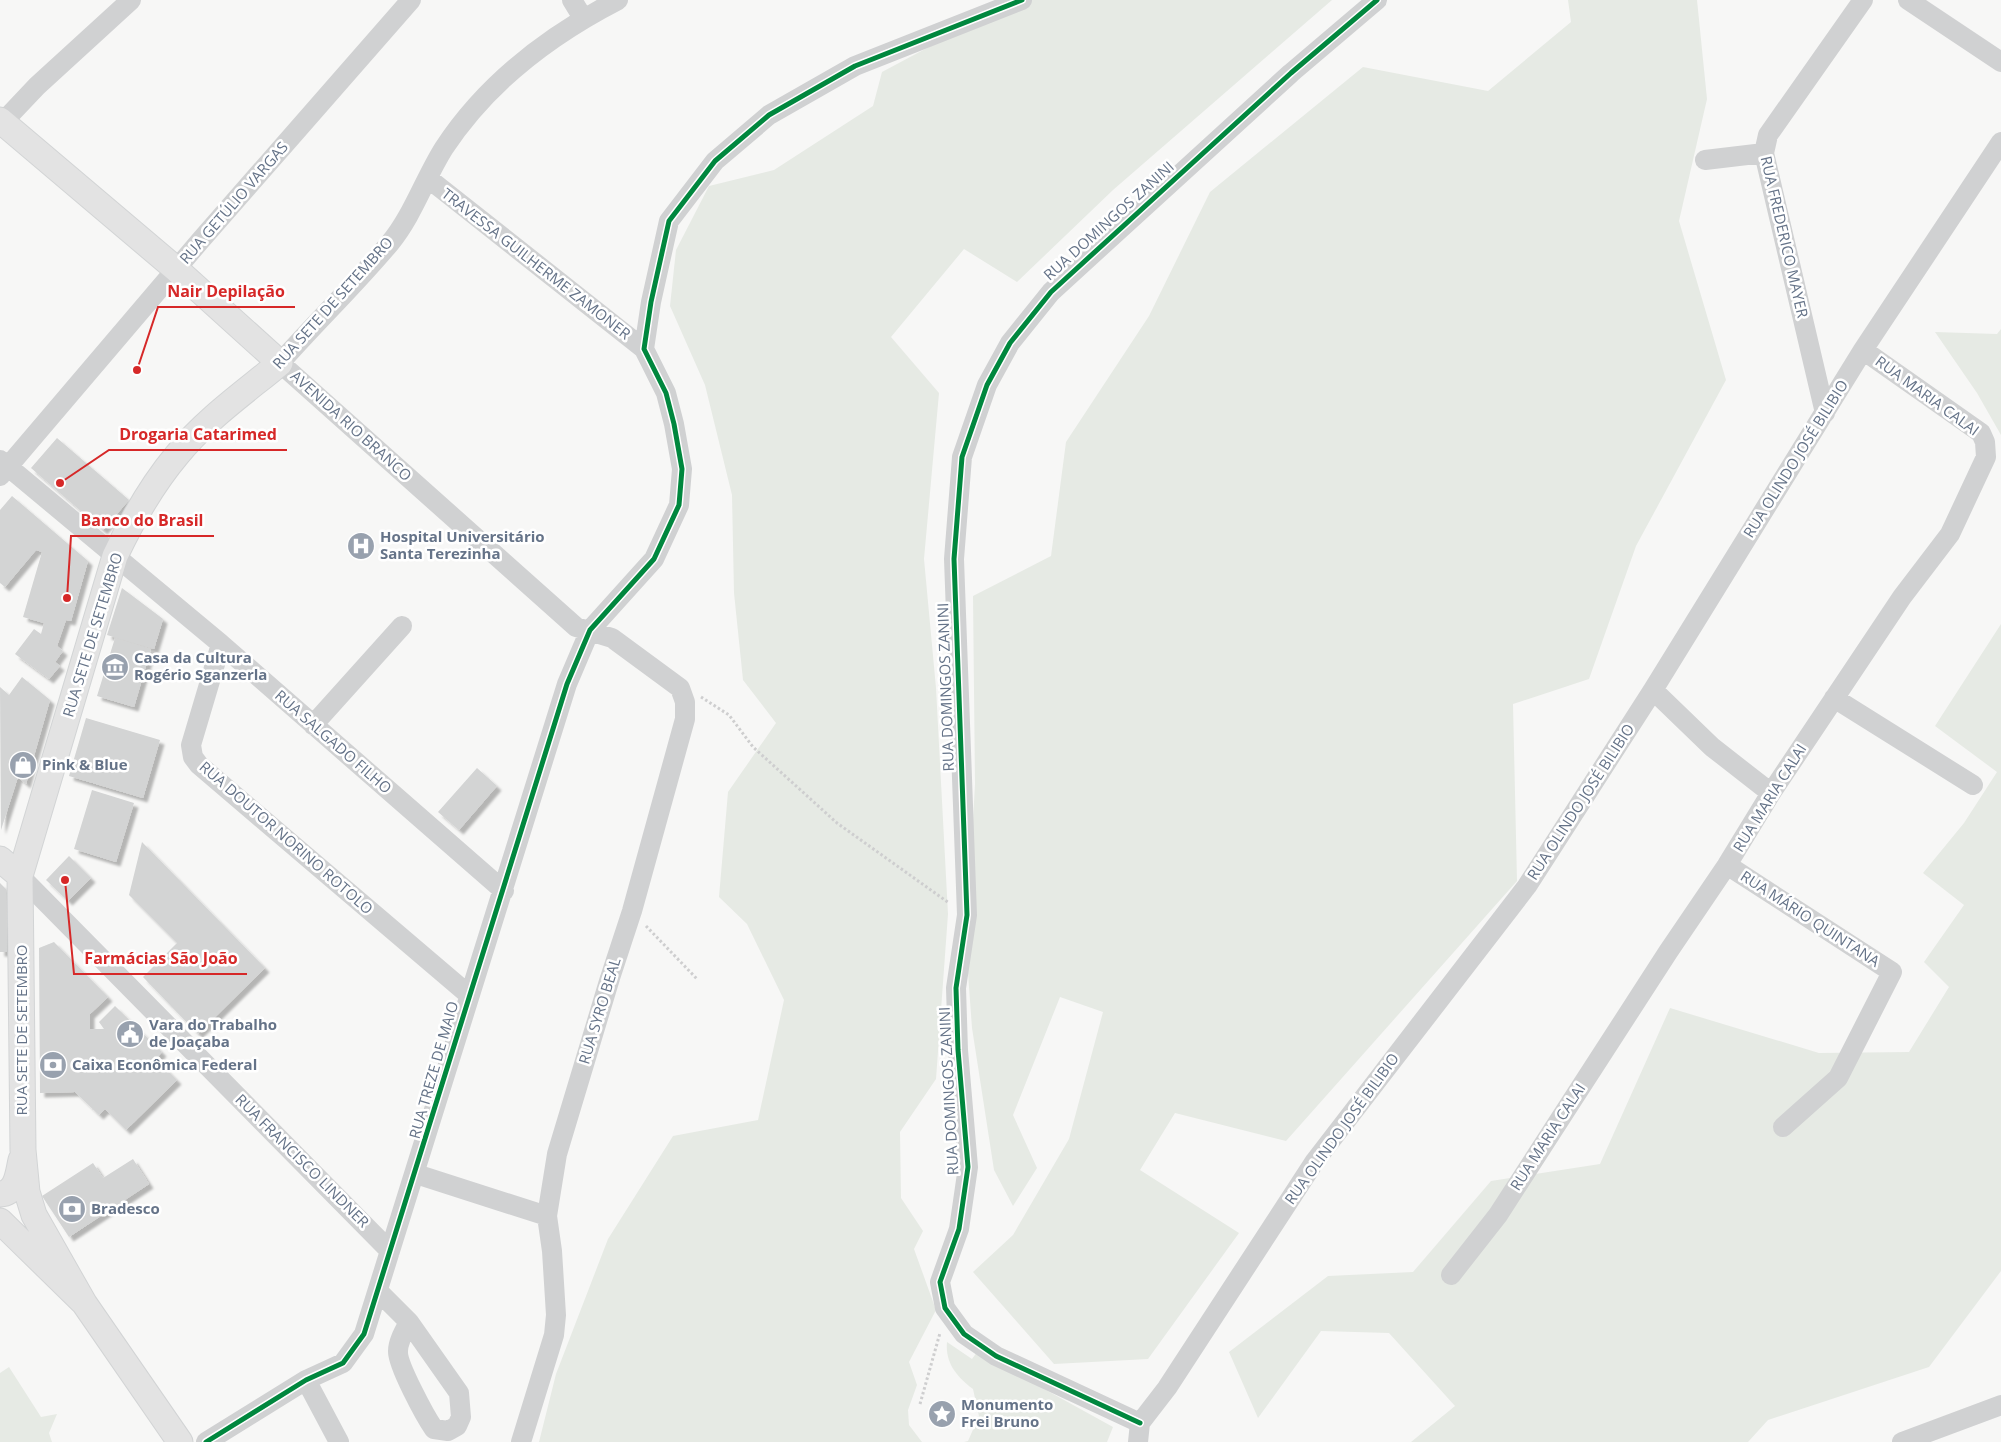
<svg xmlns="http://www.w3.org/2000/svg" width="2001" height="1442" viewBox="0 0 2001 1442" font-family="'Open Sans',sans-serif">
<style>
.green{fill:#e6eae4}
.building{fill:#d3d4d4;filter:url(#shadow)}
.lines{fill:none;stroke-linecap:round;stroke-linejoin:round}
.major-casing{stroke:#d2d4d5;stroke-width:27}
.path{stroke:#cececf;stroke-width:3;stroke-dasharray:2.5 2.5;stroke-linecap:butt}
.minor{stroke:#d0d1d2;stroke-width:20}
.major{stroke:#e3e3e3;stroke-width:25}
.cycleway-casing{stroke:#fff;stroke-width:8}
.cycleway{stroke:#00873e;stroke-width:5}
.labels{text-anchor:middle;stroke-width:5;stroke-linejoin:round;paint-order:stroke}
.street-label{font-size:15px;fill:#657388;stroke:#fff}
.poi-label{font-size:15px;font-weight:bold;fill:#657388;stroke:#fff;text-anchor:start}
.leader{fill:none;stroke:#d62828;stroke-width:2}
.callout-dot{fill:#d62828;stroke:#fff;stroke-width:2}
.callout-label{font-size:16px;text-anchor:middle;font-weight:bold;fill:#d62828;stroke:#fff;stroke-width:5;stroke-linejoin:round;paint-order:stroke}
</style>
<defs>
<filter id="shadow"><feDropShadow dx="4.5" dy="4.5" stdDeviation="1" flood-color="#0004"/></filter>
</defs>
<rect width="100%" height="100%" fill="#f7f7f6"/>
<path class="green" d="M1017,0H1332L1113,190L1017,282L964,249L891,337L939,393L924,559L936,688L948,914L936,1079L900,1132L901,1198L923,1231L914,1249L936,1310L909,1362L917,1385L908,1410L909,1425L922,1442H539L556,1374L608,1239L673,1136L758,1120L784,1000L747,924L719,897L728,792L776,723L743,680L734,593L732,495L705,385L670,306L676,250L709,186L774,170L873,106L882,72Z
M1568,0H1697L1707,99L1679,221L1726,380L1636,546L1589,679L1513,704L1517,881L1286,1141L1175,1113L1140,1170L1239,1233L1148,1359L1054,1364L973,1272L1013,1235L1069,1139L1103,1012L1060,997L1013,1115L1037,1168L1013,1206L994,1170L972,1028L966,946L975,784L973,596L1051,556L1066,442L1149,316L1210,192L1363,67L1488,91L1571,22Z
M2001,329V435L1977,393L1935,332L1997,334Z
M2001,624V1271L1929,1367L1768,1420L1748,1442H1411L1455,1406L1389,1333L1321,1331L1258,1418L1229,1352L1328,1276L1413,1272L1491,1181L1600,1164L1670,1008L1819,1053L1909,1052L1949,987L1924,962L1964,905L1923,873L1964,823L1997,772L1935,726Z
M947,1342L972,1359L977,1352L1113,1427L1107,1442H964L968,1441L979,1416L973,1389C957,1377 945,1363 947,1342Z
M9,1367L41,1417L57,1414L49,1433L52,1442H0V1373Z"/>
<path class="building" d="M57,438L129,500L103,530L31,468Z
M12,496L88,561L71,621L66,620L57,646L63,651L55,662L60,666L49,679L15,654L34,629L41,634L44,623L23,617L42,552L36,550L5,587L0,583V510Z
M122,588L163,619L154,649L107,635Z
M115,638L151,649L134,707L97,696Z
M22,677L50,700L26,784L18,777L1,830L0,687L9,695Z
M86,718L160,740L143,798L69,776Z
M477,768L497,786L459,830L438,812Z
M92,790L134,803L116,862L74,849Z
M142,842L265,968L198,1034L143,977L177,943L129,895Z
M69,856L91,878L68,901L46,880Z
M0,883L6,889L7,952H0Z
M54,942L108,997L90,1014V1029H104L99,1022L115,1006L162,1052L156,1059L177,1080L126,1130L105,1109L99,1115L75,1092L40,1093L39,948Z
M133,1159L149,1184L69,1237L42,1196L93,1163L103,1178Z"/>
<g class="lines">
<g class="major-casing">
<path id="major" d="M0,120L177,270L280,363C245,392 205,420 177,455C151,486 132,520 115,556L20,876L23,1150L27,1192L34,1215L84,1303
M0,859L20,876
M0,1194C17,1193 18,1173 21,1160
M0,1221L84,1303L180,1442"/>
</g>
<path class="path" d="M701,697L729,715L753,747L837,823L949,903
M646,926L698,980
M920,1404L940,1333"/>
<path class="minor" d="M572,0L583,18
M1908,0L2001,62
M0,125L37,86L131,0
M1705,160L1764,153
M429,179L644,349
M1825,413L1764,153L1768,135L1863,0
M0,460L221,644L504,891
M0,476L200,241L411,0
M221,644L191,745L193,757L199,765L469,995
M1653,690L1712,747L1771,793
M1834,698L1973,785
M313,725L402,626
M1727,865L1892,972L1838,1078L1783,1127
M20,876L390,1251
M416,1174L547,1216
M1451,1275L1498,1215L1668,952L1727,865L1771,793L1902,597L1950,534L1986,457L1985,442L1981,433L1863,350
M378,1291L409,1322L459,1393L461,1417L457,1426L448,1431L434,1429C425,1416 397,1364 398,1351C398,1341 405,1330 409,1322
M306,1380L339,1442
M1140,1423L996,1356L964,1334L945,1308L940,1282L959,1229L968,1167L958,1050L956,988L967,915L954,559L962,457L987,385L1010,343L1051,292L1291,73L1377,0
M206,1442L306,1380L343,1363L364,1334L567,684L590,630L654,559L679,505L682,469L674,424L666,393L644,349L651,302L669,221L715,161L769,115L855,66L1022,0
M521,1442L554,1335L556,1315L552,1251L547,1216L557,1154L610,978L632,911L685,719V702L680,688L612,638L576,627L280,363C315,323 355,285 390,243C413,215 425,178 444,148C486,84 550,35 618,0
M1138,1442L1140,1423L1167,1388L1315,1161L1527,886L1653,690L1863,350L2001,142
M1902,1442L2001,1405"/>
<use href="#major" class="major"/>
<g class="cycleway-casing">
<path id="cycleway" d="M1140,1423L996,1356L964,1334L945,1308L940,1282L959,1229L968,1167L958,1050L956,988L967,915L954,559L962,457L987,385L1010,343L1051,292L1291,73L1377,0
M206,1442L306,1380L343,1363L364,1334L567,684L590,630L654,559L679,505L682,469L674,424L666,393L644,349L651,302L669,221L715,161L769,115L855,66L1022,0"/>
</g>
<use href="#cycleway" class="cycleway"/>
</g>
<defs>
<g id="hospital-disc" transform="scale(1.4375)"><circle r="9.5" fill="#98a1ae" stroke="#fff"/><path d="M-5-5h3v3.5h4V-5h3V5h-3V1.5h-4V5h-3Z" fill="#fff"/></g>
<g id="museum-disc" transform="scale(1.4375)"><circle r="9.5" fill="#98a1ae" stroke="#fff"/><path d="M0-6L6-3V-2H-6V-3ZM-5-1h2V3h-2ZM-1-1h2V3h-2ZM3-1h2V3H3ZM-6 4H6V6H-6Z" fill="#fff"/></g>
<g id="shop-disc" transform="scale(1.4375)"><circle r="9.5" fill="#98a1ae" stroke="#fff"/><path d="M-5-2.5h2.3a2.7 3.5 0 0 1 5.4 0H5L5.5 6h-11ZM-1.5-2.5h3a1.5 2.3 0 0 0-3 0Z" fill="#fff"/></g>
<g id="civic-disc" transform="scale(1.4375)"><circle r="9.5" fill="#98a1ae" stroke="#fff"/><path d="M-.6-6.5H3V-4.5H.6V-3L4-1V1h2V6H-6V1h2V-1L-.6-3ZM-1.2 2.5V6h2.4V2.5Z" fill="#fff"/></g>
<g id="bank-disc" transform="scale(1.4375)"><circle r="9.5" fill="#98a1ae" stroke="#fff"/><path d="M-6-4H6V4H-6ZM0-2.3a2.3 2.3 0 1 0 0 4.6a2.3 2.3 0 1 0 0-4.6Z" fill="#fff"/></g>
<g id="sight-disc" transform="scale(1.4375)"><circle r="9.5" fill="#98a1ae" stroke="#fff"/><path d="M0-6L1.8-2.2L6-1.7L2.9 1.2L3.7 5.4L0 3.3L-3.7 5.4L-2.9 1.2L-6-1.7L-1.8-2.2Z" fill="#fff"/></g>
</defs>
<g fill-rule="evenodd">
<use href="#hospital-disc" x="361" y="546"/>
<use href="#museum-disc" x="115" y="667"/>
<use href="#shop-disc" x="23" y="765"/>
<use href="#civic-disc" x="130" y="1034"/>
<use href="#bank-disc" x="53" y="1065"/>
<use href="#bank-disc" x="72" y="1209"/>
<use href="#sight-disc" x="942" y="1414"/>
</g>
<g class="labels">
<g class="street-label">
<text transform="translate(234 203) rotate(-49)" y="5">RUA GETÚLIO VARGAS</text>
<text transform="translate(1109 221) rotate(-42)" y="5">RUA DOMINGOS ZANINI</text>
<text transform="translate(1784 237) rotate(77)" y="5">RUA FREDERICO MAYER</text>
<text transform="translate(536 264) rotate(38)" y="5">TRAVESSA GUILHERME ZAMONER</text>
<text transform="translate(333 303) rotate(-48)" y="5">RUA SETE DE SETEMBRO</text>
<text transform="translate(1927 396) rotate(36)" y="5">RUA MARIA CALAI</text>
<text transform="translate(351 426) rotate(42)" y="5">AVENIDA RIO BRANCO</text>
<text transform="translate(1796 459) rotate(-58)" y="5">RUA OLINDO JOSÉ BILIBIO</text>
<text transform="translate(93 635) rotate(-73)" y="5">RUA SETE DE SETEMBRO</text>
<text transform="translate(946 687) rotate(-92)" y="5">RUA DOMINGOS ZANINI</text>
<text transform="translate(333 742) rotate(41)" y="5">RUA SALGADO FILHO</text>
<text transform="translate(1770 798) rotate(-58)" y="5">RUA MARIA CALAI</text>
<text transform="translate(1581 802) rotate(-57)" y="5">RUA OLINDO JOSÉ BILIBIO</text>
<text transform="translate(286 838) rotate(41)" y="5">RUA DOUTOR NORINO ROTOLO</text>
<text transform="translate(1810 919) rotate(33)" y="5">RUA MÁRIO QUINTANA</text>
<text transform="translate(600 1011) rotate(-73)" y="5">RUA SYRO BEAL</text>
<text transform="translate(22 1030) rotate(-90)" y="5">RUA SETE DE SETEMBRO</text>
<text transform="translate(434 1070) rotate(-74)" y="5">RUA TREZE DE MAIO</text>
<text transform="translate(949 1091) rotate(-93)" y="5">RUA DOMINGOS ZANINI</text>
<text transform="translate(1342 1129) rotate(-54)" y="5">RUA OLINDO JOSÉ BILIBIO</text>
<text transform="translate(1548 1137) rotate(-57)" y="5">RUA MARIA CALAI</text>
<text transform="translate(302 1161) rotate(45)" y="5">RUA FRANCISCO LINDNER</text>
</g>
<g class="poi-label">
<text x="380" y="542">Hospital Universitário<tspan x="380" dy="17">Santa Terezinha</tspan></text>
<text x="134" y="663">Casa da Cultura<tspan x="134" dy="17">Rogério Sganzerla</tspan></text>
<text x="42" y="770">Pink &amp; Blue</text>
<text x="149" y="1030">Vara do Trabalho<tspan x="149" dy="17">de Joaçaba</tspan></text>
<text x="72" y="1070">Caixa Econômica Federal</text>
<text x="91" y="1214">Bradesco</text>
<text x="961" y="1410">Monumento<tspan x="961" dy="17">Frei Bruno</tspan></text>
</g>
</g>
<path class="leader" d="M137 370L158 307H295M60 483L109 450H287M67 598L71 536H214M65 880L74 974H247"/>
<g class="callout-dot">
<circle cx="137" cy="370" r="5"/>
<circle cx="60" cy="483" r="5"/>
<circle cx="67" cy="598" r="5"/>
<circle cx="65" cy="880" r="5"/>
</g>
<g class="callout-label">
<text x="226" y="297">Nair Depilação</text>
<text x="198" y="440">Drogaria Catarimed</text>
<text x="142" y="526">Banco do Brasil</text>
<text x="161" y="964">Farmácias São João</text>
</g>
</svg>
